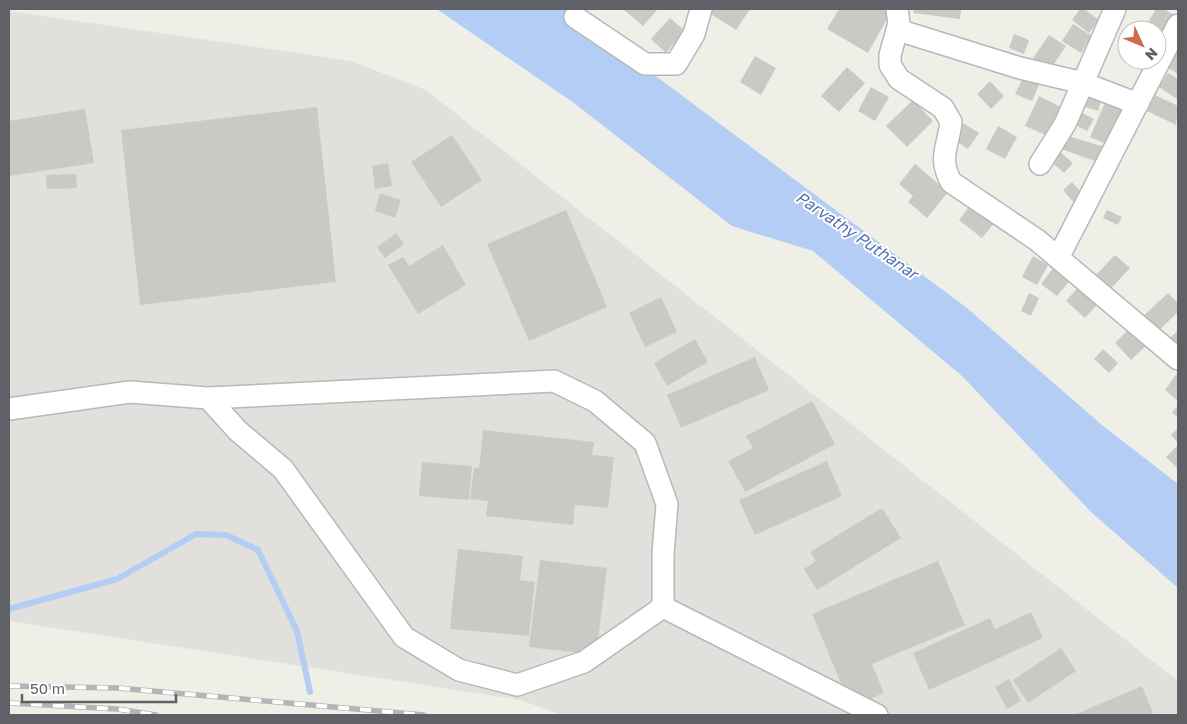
<svg xmlns="http://www.w3.org/2000/svg" width="1187" height="724" viewBox="0 0 1187 724" font-family="'Golos Text',sans-serif">
<style>
.industrial{fill:#e1e0dc}
.water{fill:#b3cdf4}
.lines{fill:none;stroke-linecap:round;stroke-linejoin:round}
.stream{stroke:#b3cdf4;stroke-width:6}
.building{fill:#cbc9c4}
.minor-casing{stroke:#b8b8bc;stroke-width:24}
.minor{stroke:#fff;stroke-width:21}
.rail-casing{stroke:#b5b5b6;stroke-width:5.5}
.rail{stroke:#fff;stroke-width:4;stroke-dasharray:11;stroke-linecap:butt}
.labels{text-anchor:middle;stroke-width:4;stroke-linejoin:round;paint-order:stroke}
.water-label{font-size:16px;font-style:italic;fill:#5471ad;stroke:#fff}
</style>
<rect width="100%" height="100%" fill="#efefe8"/>
<path class="industrial" d="M9,11L351,61L426,90L1178,681V715H561L521,700L9,621Z"/>
<path class="water" d="M430,9H566L967,308L1102,425L1178,484V588L1091,512L962,376L813,251L732,226L574,103L438,10Z"/>
<g class="lines">
<path class="stream" d="M9,609L117,579L196,534L226,535L258,550L297,631L310,692"/>
</g>
<path class="building" d="M623,9H658L643,26Z
M707,9H750L736,30L706,11Z
M839,9H886L891,12L868,53L827,29Z
M914,9H961L960,19L913,13Z
M1080,9H1084L1099,20L1089,33L1072,20Z
M1156,9H1164L1174,15L1163,34L1147,24Z
M670,18L685,31L666,53L651,39Z
M1073,24L1092,36L1081,53L1062,41Z
M1014,34L1029,40L1024,54L1009,48Z
M1049,35L1066,46L1050,70L1033,58Z
M1178,42V74L1164,65Z
M755,56L776,68L761,95L740,82Z
M847,67L865,83L839,112L821,96Z
M1168,73L1178,79L1177,99L1159,87Z
M1023,78L1039,85L1032,101L1015,94Z
M990,81L1004,96L991,109L977,94Z
M871,87L889,97L875,121L858,111Z
M1083,90L1103,95L1098,111L1079,105Z
M1155,95L1178,106L1176,125L1147,111Z
M1039,96L1067,110L1050,137L1025,126Z
M1107,98L1130,108L1114,147L1090,137Z
M913,100L933,121L907,147L886,126Z
M317,107L336,282L140,305L121,130Z
M85,109L94,163L9,176V121Z
M1075,109L1094,119L1087,131L1069,122Z
M963,123L979,133L968,149L953,139Z
M998,126L1017,137L1005,159L986,149Z
M452,135L482,180L441,207L411,162Z
M1065,135L1108,148L1103,164L1061,149Z
M1058,150L1073,163L1064,173L1049,160Z
M388,163L392,186L375,189L372,166Z
M915,164L948,192L927,218L908,202L913,196L899,184Z
M76,174L77,188L47,189L46,175Z
M1072,182L1085,197L1076,205L1063,190Z
M380,193L401,200L395,218L375,211Z
M974,200L998,218L982,238L959,220Z
M566,210L607,307L529,341L487,244Z
M1107,210L1122,217L1118,225L1103,218Z
M396,233L404,244L385,258L377,247Z
M443,245L466,285L418,314L388,265L403,257L409,266Z
M1115,255L1130,268L1106,294L1091,280Z
M1033,256L1048,265L1037,285L1022,277Z
M1057,263L1074,276L1057,296L1041,284Z
M1082,283L1101,300L1085,318L1066,301Z
M1029,293L1039,298L1031,316L1021,311Z
M1168,293L1178,303V312L1156,333L1141,318Z
M661,297L677,332L645,347L629,313Z
M1130,328L1147,345L1131,360L1115,343Z
M1178,330V346L1170,338Z
M695,339L708,362L667,386L654,363Z
M1103,349L1118,363L1109,373L1094,359Z
M755,357L769,390L681,428L667,395Z
M1178,372V401L1165,390Z
M812,401L835,444L745,492L728,461L753,448L746,436Z
M1178,405V417L1172,413Z
M1178,428V443L1171,435Z
M483,430L594,442L592,455L614,457L608,508L575,505L573,525L486,516L488,501L470,499L474,468H479Z
M1178,445V469L1166,457Z
M827,461L842,496L755,535L739,500Z
M422,462L472,466L469,500L419,496Z
M882,508L901,538L817,590L804,569L816,561L810,552Z
M458,549L523,556L520,580L535,582L529,636L450,629Z
M540,560L607,568L596,655L529,647Z
M938,561L965,625L872,664L884,693L851,707L812,614Z
M1031,612L1043,638L929,690L913,653L990,618L995,629Z
M1061,648L1076,671L1028,703L1013,680Z
M1009,679L1021,701L1007,709L995,687Z
M1142,686L1153,713L1147,715H1074Z"/>
<g class="lines">
<g class="minor-casing">
<path id="minor" d="M897,9L899,23L890,55V65L899,79L943,108L951,122C948,148 938,157 951,182L1037,240L1178,359
M575,17L645,64H676L694,34L701,9
M898,30L1020,68L1083,83L1138,104
M1040,164L1065,124L1115,9
M1058,258L1178,25
M208,398L238,431L283,469L404,637L459,670L517,685L584,662L663,607
M9,409L130,392L208,398L554,381L595,401L645,443L667,504L663,554V607
M663,607L877,715"/>
</g>
<use href="#minor" class="minor"/>
<g class="rail-casing">
<path id="rail" d="M9,686L118,688L424,715
M9,703L117,709L156,715"/>
</g>
<use href="#rail" class="rail"/>
</g>
<g class="labels">
<g class="water-label">
<text transform="translate(857 235) rotate(34)" y="6">Parvathy Puthanar</text>
</g>
</g>
<rect width="1187" height="724" fill="none" stroke="#5f6166" stroke-width="20"/>
<g transform="translate(1142 45) rotate(134)"><circle r="24" fill="#ffffff" stroke="#bfc0c2"/>
<path d="M0-4L9 19L0 12L-9 19Z" fill="#d36b4a"/>
<text y="-8" font-size="14" font-weight="bold" text-anchor="middle" fill="#5f6166">N</text>
</g>
<path d="M22 694v8h154v-8" fill="none" stroke="#5f6166" stroke-width="2.5"/>
<text x="30" y="694" font-size="15" fill="#5f6166" stroke="#ffffff" stroke-width="4" paint-order="stroke">50 m</text>
</svg>
